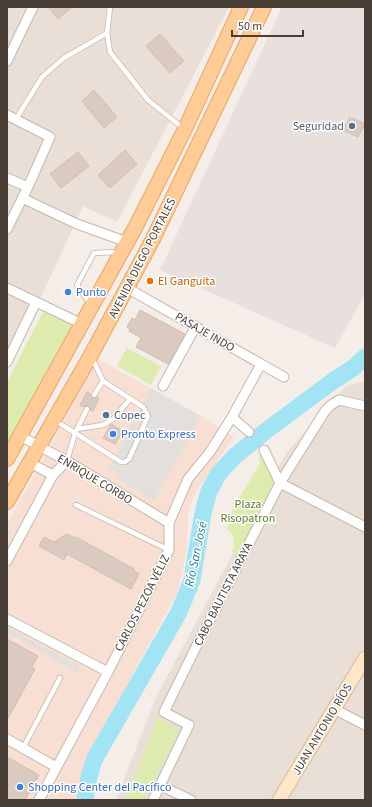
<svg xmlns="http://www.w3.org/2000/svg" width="372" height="807" viewBox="0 0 372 807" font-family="'Source Sans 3',sans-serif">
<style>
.residential{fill:#e9dfd6}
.commercial{fill:#f7e0d3}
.industrial{fill:#e7e0dd}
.green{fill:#ddebaf}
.parking{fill:#e3dfdd}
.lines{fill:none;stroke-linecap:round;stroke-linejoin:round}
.river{stroke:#a2e4f4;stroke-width:17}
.building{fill:#dacac0;stroke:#d2beb0}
.service-casing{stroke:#c4b7ad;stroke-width:6}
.minor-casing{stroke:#c4b7ad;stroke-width:11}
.secondary-casing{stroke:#dabb98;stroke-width:15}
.primary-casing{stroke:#eaa462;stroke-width:16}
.service{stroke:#fff;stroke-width:4.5}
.minor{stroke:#fff;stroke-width:9}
.secondary{stroke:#ffe6c8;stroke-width:13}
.primary{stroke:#ffcc97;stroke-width:14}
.service-dot{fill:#5c6f8a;stroke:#fff;stroke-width:1.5}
.food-dot{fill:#e8710a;stroke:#fff;stroke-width:1.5}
.shop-dot{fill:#3f7fe0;stroke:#fff;stroke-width:1.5}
.labels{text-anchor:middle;stroke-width:3;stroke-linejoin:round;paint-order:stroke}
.service-label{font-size:12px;fill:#4e5e75;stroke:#fff;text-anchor:end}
.street-label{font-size:12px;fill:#493e36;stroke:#fff}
.food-label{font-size:12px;fill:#c56008;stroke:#fff;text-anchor:start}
.shop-label{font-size:12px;fill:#366cbe;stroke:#fff;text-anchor:start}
.park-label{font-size:12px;fill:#5a7e26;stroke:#fff}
.water-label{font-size:13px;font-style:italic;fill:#248099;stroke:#fff}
</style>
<rect width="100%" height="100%" fill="#f5eee8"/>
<path class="residential" d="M7,7H229L117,222L83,206L37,306L7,367Z
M365,381V800H116L156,697L287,452L346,386Z"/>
<path class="commercial" d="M98,359L201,416L234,437L194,495L188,515L187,544L184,566L177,593L85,762L80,777L76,800H7V524Z"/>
<path class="industrial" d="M282,7H365V294L335,348L160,270Z"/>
<path class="green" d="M43,312L72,325L7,442V382Z
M127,348L161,366L151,385L117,366Z
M264,450L280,483L241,559L232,552L234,546L233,535L227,529L234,506L260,464L259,458Z
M158,716L179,731L144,800H124L142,759Z"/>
<path class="parking" d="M151,388L201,416L154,500L118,479L120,475L109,468Z
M7,627L80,666L77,672L7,633Z"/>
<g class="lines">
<path class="river" d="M85,800L88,781L94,760L179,612L192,580L203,513L209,491L219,473L235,456L267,430L333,381L353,368L365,357"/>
</g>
<path class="building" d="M48,7H72L58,19Z
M160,34L184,61L170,73L146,46Z
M94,90L117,117L104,128L82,101Z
M350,117L365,124L358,137L343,130Z
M125,150L137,164L110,188L98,175Z
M78,152L89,166L61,188L50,174Z
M140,310L185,334L168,364L136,347L141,338L129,331L130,329L127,327L132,318L135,320Z
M87,392L91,394L92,398L97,397L99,398L93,411L90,410L89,406L86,405L84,407L80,405Z
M111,424L123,431L115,444L103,438Z
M67,534L75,538L76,537L134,569L133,570L139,574L131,589L67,554L64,560L39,546L44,537L54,542Z
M7,639L38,656L32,667L35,669L7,720Z
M7,757L39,775L25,800H7Z"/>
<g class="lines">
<g class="service-casing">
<path id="service" d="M110,7L107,33L110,52L148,100L183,128
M16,119L42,77L64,58L107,33
M91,305L77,285L94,253L118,252
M93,360L103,381L94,395
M56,421L121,462H125L129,459L148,416L143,407L103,381
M77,429L103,425L113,419L130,399
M67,461L75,433L87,409
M76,505L169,550
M23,748L60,678"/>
</g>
<g class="minor-casing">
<path id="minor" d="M7,61L33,7
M7,115L50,137L28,187L7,229
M7,178L28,187
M22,198L77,224L127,242
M7,288L82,324
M127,288L284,377
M7,362L36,302
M163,386L196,326
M232,417L249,432
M20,436L67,461L169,523
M264,450L280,483L365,527
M30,463L53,475
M7,561L53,475L67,461
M7,619L108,672
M334,709L365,725
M7,739L56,767
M159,785L191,800
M39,800L108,672L169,550V523L188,479L210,452L232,417L261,364
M153,800L189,725L164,712L196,647L280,483L325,411L331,405L339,400L365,406"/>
</g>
<g class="secondary-casing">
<path id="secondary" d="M279,800L365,658"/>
</g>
<g class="primary-casing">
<path id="primary" d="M7,459L135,228L185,129L241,7
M7,502L91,355L153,239L264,7"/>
</g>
<use href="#service" class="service"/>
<use href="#minor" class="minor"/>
<use href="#secondary" class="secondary"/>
<use href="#primary" class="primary"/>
</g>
<g class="service-dot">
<circle cx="352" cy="126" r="4"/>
<circle cx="106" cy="415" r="4"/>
</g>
<circle class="food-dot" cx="150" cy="281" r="4"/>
<g class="shop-dot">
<circle cx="68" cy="292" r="4"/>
<circle cx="113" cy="434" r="4"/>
<circle cx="20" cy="787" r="4"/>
</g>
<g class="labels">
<g class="service-label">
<text x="344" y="130">Seguridad</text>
<text x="114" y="419" text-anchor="start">Copec</text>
</g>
<g class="street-label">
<text transform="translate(142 258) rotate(-63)" y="4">AVENIDA DIEGO PORTALES</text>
<text transform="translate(205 332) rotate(30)" y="4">PASAJE INDO</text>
<text transform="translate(95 479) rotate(31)" y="4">ENRIQUE CORBO</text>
<text transform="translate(223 594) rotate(-63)" y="4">CABO BAUTISTA ARAYA</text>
<text transform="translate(142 603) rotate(-63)" y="4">CARLOS PEZOA VÉLIZ</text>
<text transform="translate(322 729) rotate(-59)" y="4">JUAN ANTONIO RÍOS</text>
</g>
<g class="food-label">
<text x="158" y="285">El Ganguita</text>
</g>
<g class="shop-label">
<text x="76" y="296">Punto</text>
<text x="121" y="438">Pronto Express</text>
<text x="28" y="791">Shopping Center del Pacífico</text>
</g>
<g class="park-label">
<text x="248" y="508">Plaza<tspan x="248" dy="14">Risopatron</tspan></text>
</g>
<g class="water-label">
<text transform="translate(195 554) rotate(-78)" y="5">Río San José</text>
</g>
</g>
<rect width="372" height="807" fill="none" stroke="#493e36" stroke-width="16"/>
<path d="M232 30v6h71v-6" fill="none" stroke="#493e36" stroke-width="2"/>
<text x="238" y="30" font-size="12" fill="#493e36" stroke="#ffffff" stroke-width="3" paint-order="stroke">50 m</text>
</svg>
